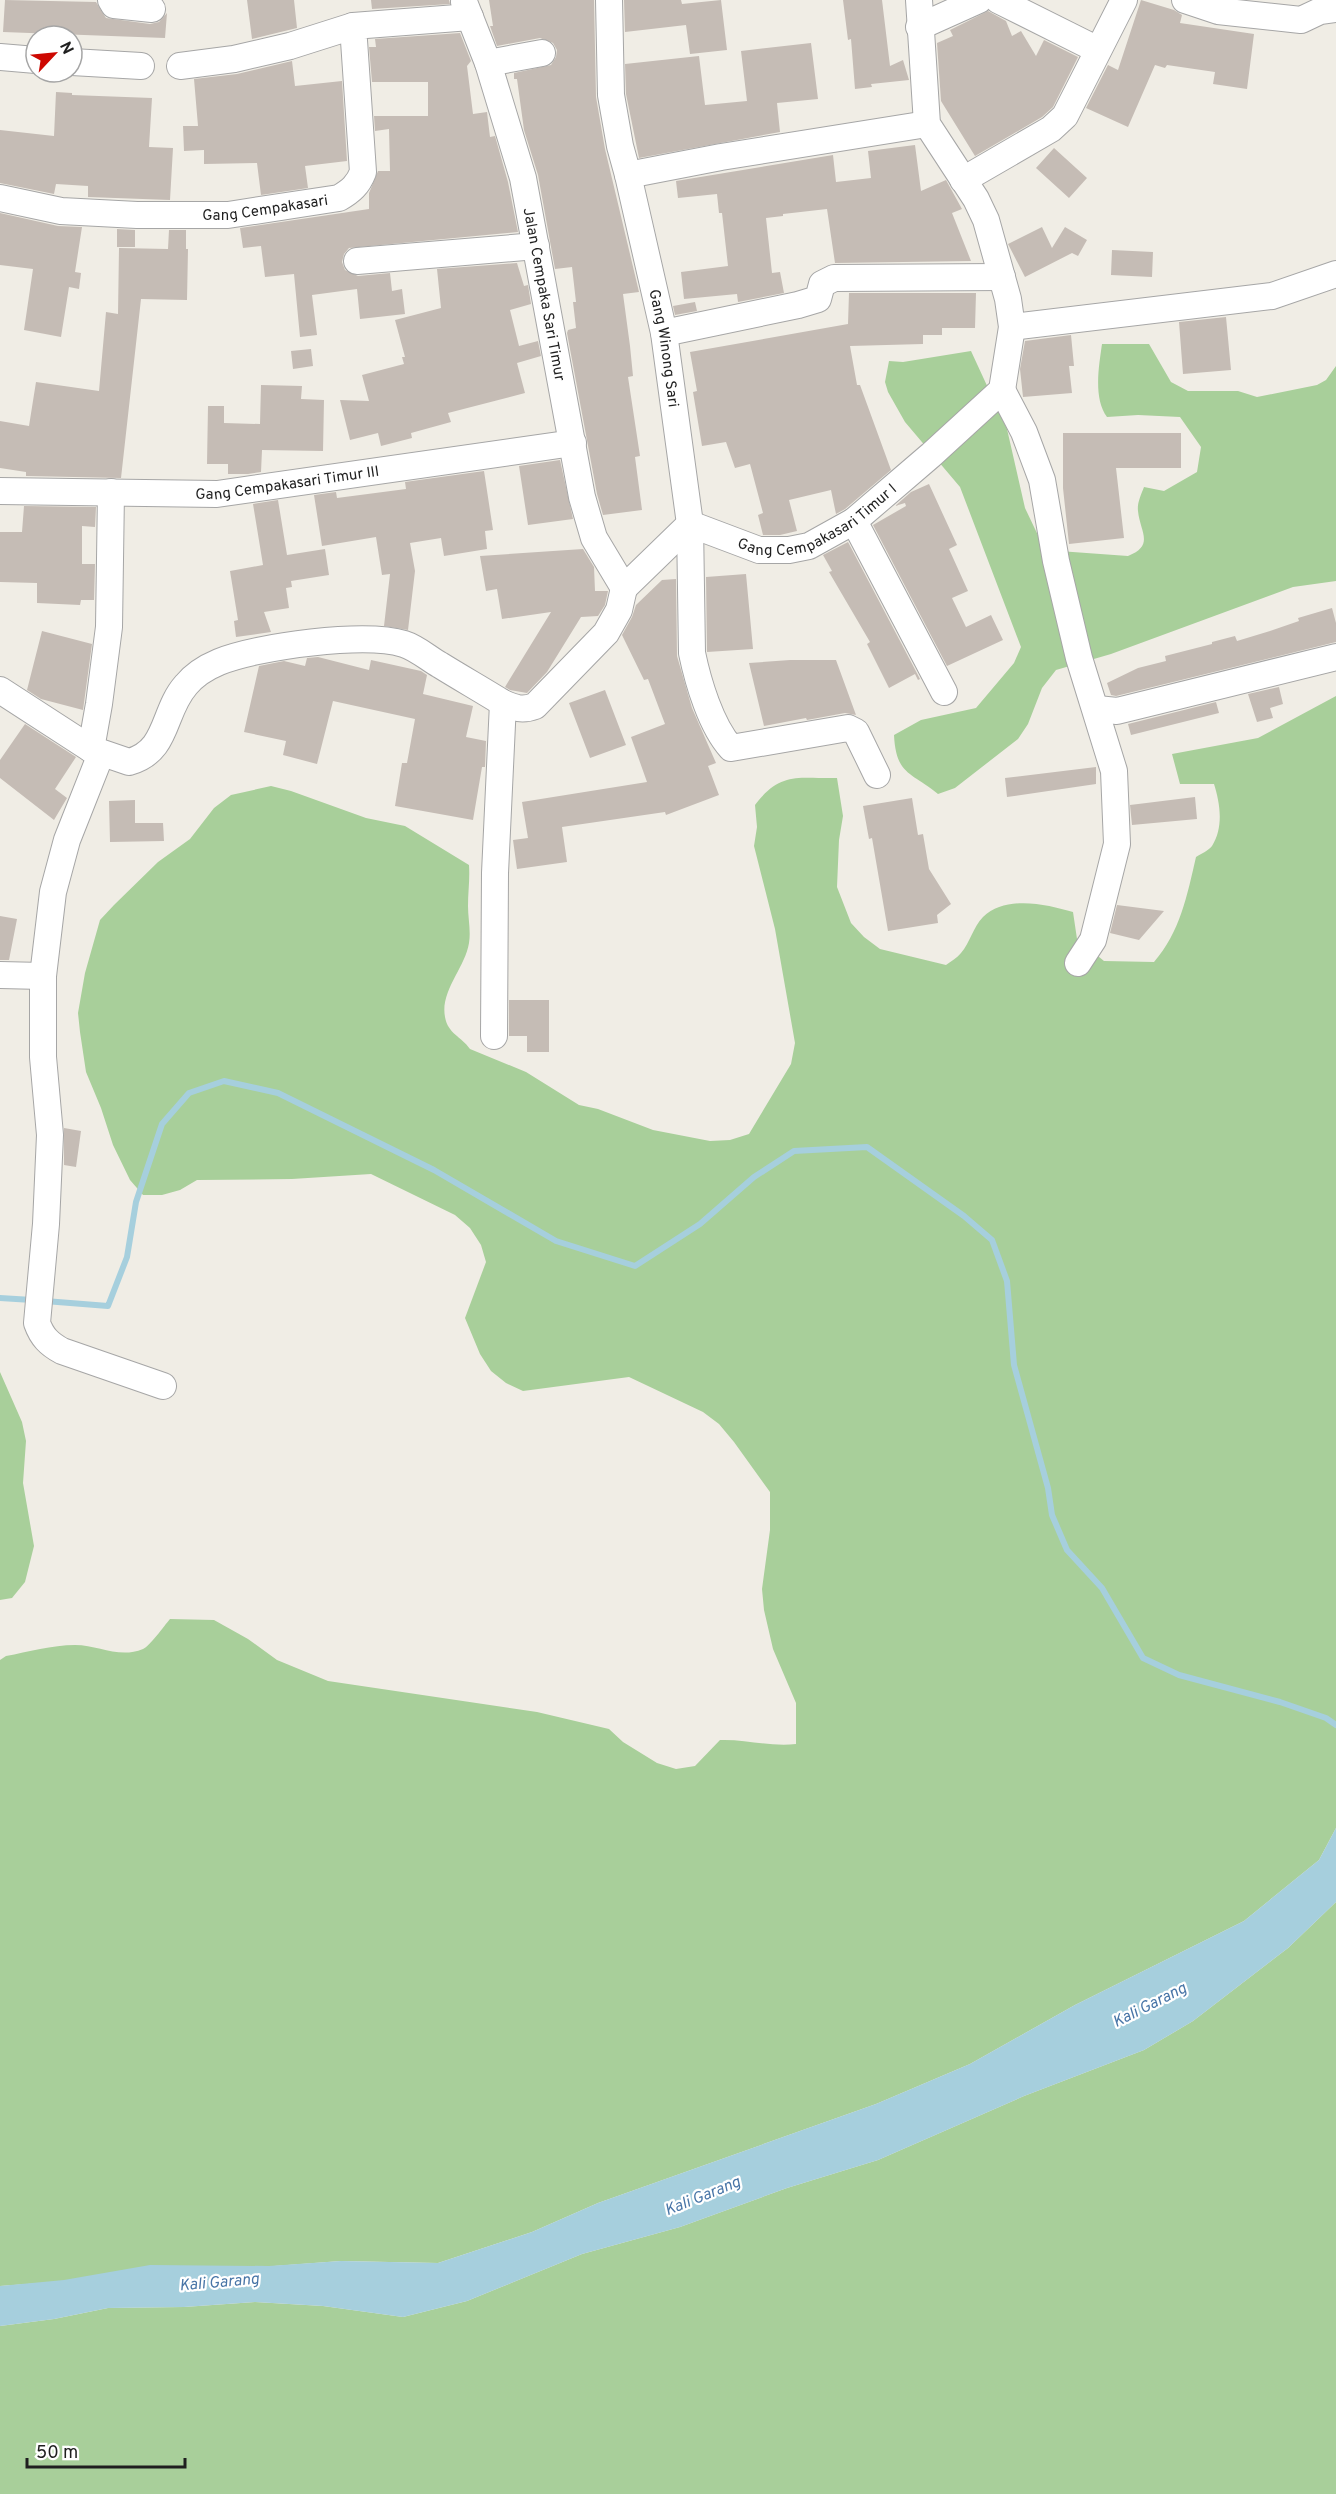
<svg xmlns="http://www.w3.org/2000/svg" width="1336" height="2494" viewBox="0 0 1336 2494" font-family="Overpass,sans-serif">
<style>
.forest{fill:#a8cf9a}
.water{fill:#a6cfdd}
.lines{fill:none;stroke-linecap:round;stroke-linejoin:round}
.stream{stroke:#a6cfdd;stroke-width:6}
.building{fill:#c5bcb5}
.minor-casing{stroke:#a6a6a6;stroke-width:28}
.minor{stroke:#fff;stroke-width:26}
.labels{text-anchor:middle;stroke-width:4.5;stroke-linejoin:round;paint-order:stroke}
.street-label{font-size:15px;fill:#1f1f1f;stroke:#fff}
.water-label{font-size:16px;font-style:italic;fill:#4875a7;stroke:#fff}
</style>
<rect width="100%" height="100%" fill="#f0ede5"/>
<path class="forest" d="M1102,344H1149L1171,382L1188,391H1238L1257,397L1317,385L1326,380L1336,366V581L1293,587L1111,654L1056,670L1042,688L1028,724L1018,739L955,788L938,794C911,772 896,775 894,735L921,720L976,708L1014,663L1021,647L960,487L905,422L888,392L885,382L889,361L903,362L971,351L1007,429L1025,508L1045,550L1128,556C1155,545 1140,532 1138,511C1137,503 1141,495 1144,487L1164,491L1197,472L1201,447L1180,417L1138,415L1107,417C1093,398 1099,366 1102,344Z
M1336,696V1828L1319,1860L1244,1921L1075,2005L970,2064L876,2104L598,2203L532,2232L438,2263L341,2261L0,2286V1660L6,1656C28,1652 52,1645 75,1645C99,1645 119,1659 143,1649C150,1646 164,1626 170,1619L214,1620L248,1639L277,1660L328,1681L537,1712L609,1729L623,1742L657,1763L676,1769L695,1766L720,1740C745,1739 770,1747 796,1744V1703L773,1649L764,1610L762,1589L770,1530V1492L734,1442L719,1424L703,1412L629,1377L523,1391L506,1383L491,1371L480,1354L465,1318L486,1262L481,1245L470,1228L455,1215L371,1174L292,1179L197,1180L180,1190L162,1195H143L130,1180L113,1145L101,1108L86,1072L80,1032L78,1013L85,973L100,920L114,905L158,862L190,839L214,808L231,795L271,786L291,791L366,818L405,826L469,865C470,879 468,892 468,906C468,918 471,931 469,943C465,968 440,991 445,1017C448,1034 461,1036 470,1049L526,1072L579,1105L598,1109L653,1130L710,1141L730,1140L749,1134L791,1064L795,1043L775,929L754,846L757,827L755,805C781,771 798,779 837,778L843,816L839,840L837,887L851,923L864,937L880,949L946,965C951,961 957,958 961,953C970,943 973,927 983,917C1006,895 1046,904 1073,912L1077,939L1104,961L1154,962C1180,932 1187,896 1196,857C1201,854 1209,850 1212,846C1224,827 1220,803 1214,784H1180L1172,754L1258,738Z
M0,1372L22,1422L26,1441L23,1483L34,1546L25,1582L12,1598L0,1600Z
M1336,1902V2494H0V2326L54,2319L108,2308L184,2307L255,2302L323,2306L403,2317L467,2301L582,2254L680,2227L787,2188L878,2160L1024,2096L1144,2050L1193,2021L1288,1948Z"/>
<path class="water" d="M1336,1828V1902L1288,1948L1193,2021L1144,2050L1024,2096L878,2160L787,2188L680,2227L582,2254L467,2301L403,2317L323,2306L255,2302L184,2307L108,2308L54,2319L0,2326V2286L64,2280L150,2265L269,2266L341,2261L438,2263L532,2232L598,2203L876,2104L970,2064L1075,2005L1244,1921L1319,1860Z"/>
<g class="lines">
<path class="stream" d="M0,1298L32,1300
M45,1301L108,1306L127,1257L136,1202L162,1124L189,1093L224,1081L278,1093L434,1170L556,1241L635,1266L700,1224L754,1177L794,1151L867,1147L964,1216L992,1240L1007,1281L1014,1365L1048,1488L1052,1515L1067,1550L1102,1588L1143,1658L1179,1675L1280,1702L1326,1718L1336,1725"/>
</g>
<path class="building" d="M5,0L96,2L106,18L150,24L159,22L167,13L165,38L3,32Z
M247,0H294L297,28L252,39Z
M371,0H449L450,4L372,9Z
M489,0H594L596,97L605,149L639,292L623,294L630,346L633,376L628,377L640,456L635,457L642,510L603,515L597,494L567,333L568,330L576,328L573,302H576L572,267L555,269L538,175L524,130L517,79H514V73L551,65L556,57L557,50L553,43L540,38L497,46L490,26H493Z
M624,0H681L682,4L721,0L727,50L690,54L686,25L625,32Z
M843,0H882L890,66L903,60L909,80L871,84L872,87L855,89L851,39L848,40Z
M1141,0L1174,10L1182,15L1180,23L1254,34L1247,89L1213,84L1215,72L1167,65L1165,68L1155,65L1128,127L1086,108L1108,65L1118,70Z
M988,11L1006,21L1012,36L1021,31L1036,56L1044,40L1078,57L1053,107L1042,117L975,156L941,101L937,43L953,36L950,30Z
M460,33L471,61L467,66L473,114L487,112L490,137L495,136L508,182L518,232L349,248L344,254L342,262L345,270L358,276L390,273L392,291L402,289L405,314L360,319L357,289L312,295L317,335L300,337L294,274L265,277L261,246L243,248L240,228L369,209V193L378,171H390L389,129L375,131L374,116H428V82H372L369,47H376L375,39Z
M811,43L818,99L777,103L780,132L639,158L626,94L625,64L699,56L705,105L747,101L741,51Z
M292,61L295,86L342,81L347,161L305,166L308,188L261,195L257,163L204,164V150L184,151L183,126H198L194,79L237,74Z
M56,92L72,93V95L152,98L149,147L173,148L170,200L88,197V186L56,184L54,194L0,183V130L54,136Z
M915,145L921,191L946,180L962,209L952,213L971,261L835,263L827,209L783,214V216L766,218L772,273L780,272L784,293L738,302L737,294L684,299L681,272L728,266L722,213H719L717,194L678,198L676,181L833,155L836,182L871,178L868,151Z
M1054,148L1087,178L1069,198L1036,168Z
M0,213L58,226L82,227L75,272L81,273L79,289L69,287L61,337L24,330L33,269L0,265Z
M1042,227L1052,248L1065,227L1087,240L1078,256L1072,253L1025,277L1008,244Z
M117,229L135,230V247H117Z
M169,230H186V249H188L187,300L141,299L121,478L26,476V472L0,468V421L29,426L36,382L99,391L106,312L118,314L119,248L168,249Z
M1112,250L1153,252L1152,277L1111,275Z
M517,263L524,286L528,285L531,304L510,310L519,346L538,341L541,356L517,363L525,393L448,413L451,422L411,433L412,438L381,446L378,433L350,440L340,400L369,401L362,375L404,364L402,357H405L395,320L441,308L437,269Z
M849,293H976L975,328H942V335H923V344L850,346L857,385H860L891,470L845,509L836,514L831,490L789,500L797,531L780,535H763L758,515L763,513L750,464L735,468L726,442L702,446L693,392L697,391L690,352L848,324Z
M695,302L697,311L675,315L673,306Z
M1226,317L1231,370L1183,374L1179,322Z
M1071,335L1074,366H1069L1072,393L1023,397L1020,369L1025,341Z
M311,349L313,366L293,369L291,351Z
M261,385L302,386L301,399L324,400L323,451L262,450L261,472L248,474H228V464H207L208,406H224V423L260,424Z
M1063,433H1181V468H1116L1124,538L1069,544L1063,488Z
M560,460L573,519L528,525L519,466Z
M484,471L493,530L485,531L487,549L444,556L441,538L410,543L415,571L408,630L384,626L390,574L382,575L376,537L322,546L314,495L336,492L337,498L406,489L405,482Z
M929,484L957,545L949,549L968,591L952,598L966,627L991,615L1003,640L947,666L873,525L906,506L905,503L895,506L911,492Z
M278,500L287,555L325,549L329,575L291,581L292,587L286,588L289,608L264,612L271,632L236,637L234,621L238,620L230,571L263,565L253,504Z
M24,506L96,507L95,527L82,526V564H95L94,600H81L80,605L37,603V583L0,582V532H22Z
M848,542L920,679L918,680L915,674L889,688L867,644L870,642L829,572L832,571L823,555Z
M583,549L594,567L595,591H608L605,605L598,616L581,617L547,672L527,693L510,690L505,687L551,612L502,619L497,589L486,591L480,556Z
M746,574L753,649L707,652L706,577Z
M676,579L677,656L692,708L716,763L708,766L719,795L666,815L665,812L562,827L567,862L517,869L513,840L528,838L522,802L647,782L631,737L665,724L648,679L644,680L622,635L632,617L636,605L662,580Z
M1332,608L1336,623V642L1116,696L1111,695L1107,683L1138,668L1166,661L1165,656L1212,644V642L1235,636L1237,641L1270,631L1299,621L1298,618Z
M42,631L92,644L83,710L41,699L27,690Z
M318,657L369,670L371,660L421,671L427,675L423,694L473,706L466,737L486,741L485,767H482L473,820L395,806L402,763H407L415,719L333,701L317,764L283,755L286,741L244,732L259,666L284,661L305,666L307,658Z
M790,660H836L856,715L845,713L807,720L806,718L764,726L749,663Z
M1279,687L1283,704L1270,708L1273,718L1257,722L1248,694Z
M605,690L626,745L590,758L569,703Z
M1216,702L1219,713L1131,735L1128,724Z
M25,724L76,757L55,789L67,798L54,820L0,778V760Z
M1096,767V784L1007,797L1005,778Z
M1195,797L1197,819L1132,825L1130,805Z
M912,798L918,835L923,834L929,869L951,904L937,915L938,923L888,931L872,838L869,839L863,806Z
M135,800V823H163L164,841L110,842L109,801Z
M1117,905L1164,911L1139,940L1110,933Z
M0,916L17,919L9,960H0Z
M509,1000H549V1052H527V1036H509Z
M64,1128L81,1131L76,1167L64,1165Z"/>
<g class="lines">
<g class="minor-casing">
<g id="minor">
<path d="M111,0L114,5L152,9"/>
<path id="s1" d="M609,0L611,95L620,146L628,175L664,333L690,524L692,653C698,682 711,726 731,748L848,728L856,732L877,775"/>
<path d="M998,0L1098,50"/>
<path d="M1185,0L1218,11L1301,20L1320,11L1336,9"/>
<path id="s2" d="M464,2L488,63L523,178L582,497L594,538L624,588"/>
<path d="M919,27L979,0"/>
<path d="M0,57L36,60"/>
<path d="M72,62L141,66"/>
<path d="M488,63L542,53"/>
<path d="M180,66L234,59L290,46L353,26"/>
<path d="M628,175L721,157L927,124"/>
<path d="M963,180L1051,129L1065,116L1124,0"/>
<path id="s3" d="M0,198L61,211L137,215H228L339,198C351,191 358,185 363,172L353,26L470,17"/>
<path d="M357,261L536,246"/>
<path d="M1012,327L1272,296L1336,274"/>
<path d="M664,333L798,305L818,299L822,284L834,278L1002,277"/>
<path d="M1002,390L1024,432L1042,480L1056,561L1079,658L1114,771L1117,844L1093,940L1078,963"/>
<path id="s4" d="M0,491L217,494L573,443"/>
<path d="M854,521L944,692"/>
<path id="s5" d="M624,588L690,524L759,550H789L809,546L854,521L931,455L1002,390L1012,327L1008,299L986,220L976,199L927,124L919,0"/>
<path d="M0,690L91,749L129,762C169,751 162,712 186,685C195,674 207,667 219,662C258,646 365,632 404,644C417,648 429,659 440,665C461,678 482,690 503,703C515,708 522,711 535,706L606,633L619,610L624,588"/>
<path d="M1097,709L1117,711L1336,657"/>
<path d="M91,749L99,704L109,627L111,492"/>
<path d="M101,754L67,840L53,892L43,976V1057L50,1135L46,1224L37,1323C42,1337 49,1344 62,1351L163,1386"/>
<path d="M0,975L43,976"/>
<path d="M494,1036L495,873L503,703"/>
</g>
</g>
<use href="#minor" class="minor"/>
</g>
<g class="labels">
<g class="street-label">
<text dy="5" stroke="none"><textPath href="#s3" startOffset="267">Gang Cempakasari</textPath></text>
<text dy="5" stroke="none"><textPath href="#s2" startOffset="304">Jalan Cempaka Sari Timur</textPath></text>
<text dy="5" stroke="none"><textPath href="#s1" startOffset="354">Gang Winong Sari</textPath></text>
<text dy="5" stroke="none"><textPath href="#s4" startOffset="288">Gang Cempakasari Timur III</textPath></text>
<text dy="5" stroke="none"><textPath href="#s5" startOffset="232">Gang Cempakasari Timur I</textPath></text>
</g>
<g class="water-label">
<text transform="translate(1149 2004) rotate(-27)" y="6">Kali Garang</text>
<text transform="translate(702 2195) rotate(-22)" y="6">Kali Garang</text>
<text transform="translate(219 2281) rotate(-5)" y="6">Kali Garang</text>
</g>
</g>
<g transform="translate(54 54) rotate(64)"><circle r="28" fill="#ffffff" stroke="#a5a5a5" stroke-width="1.5"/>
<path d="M0-4.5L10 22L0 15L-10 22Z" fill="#cd0801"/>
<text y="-9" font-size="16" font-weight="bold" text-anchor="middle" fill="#1f1f1f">N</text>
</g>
<path d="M27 2458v9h158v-9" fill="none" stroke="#1f1f1f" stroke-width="3"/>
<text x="36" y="2458" font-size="18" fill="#1f1f1f" stroke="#ffffff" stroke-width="4.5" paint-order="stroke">50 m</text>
</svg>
